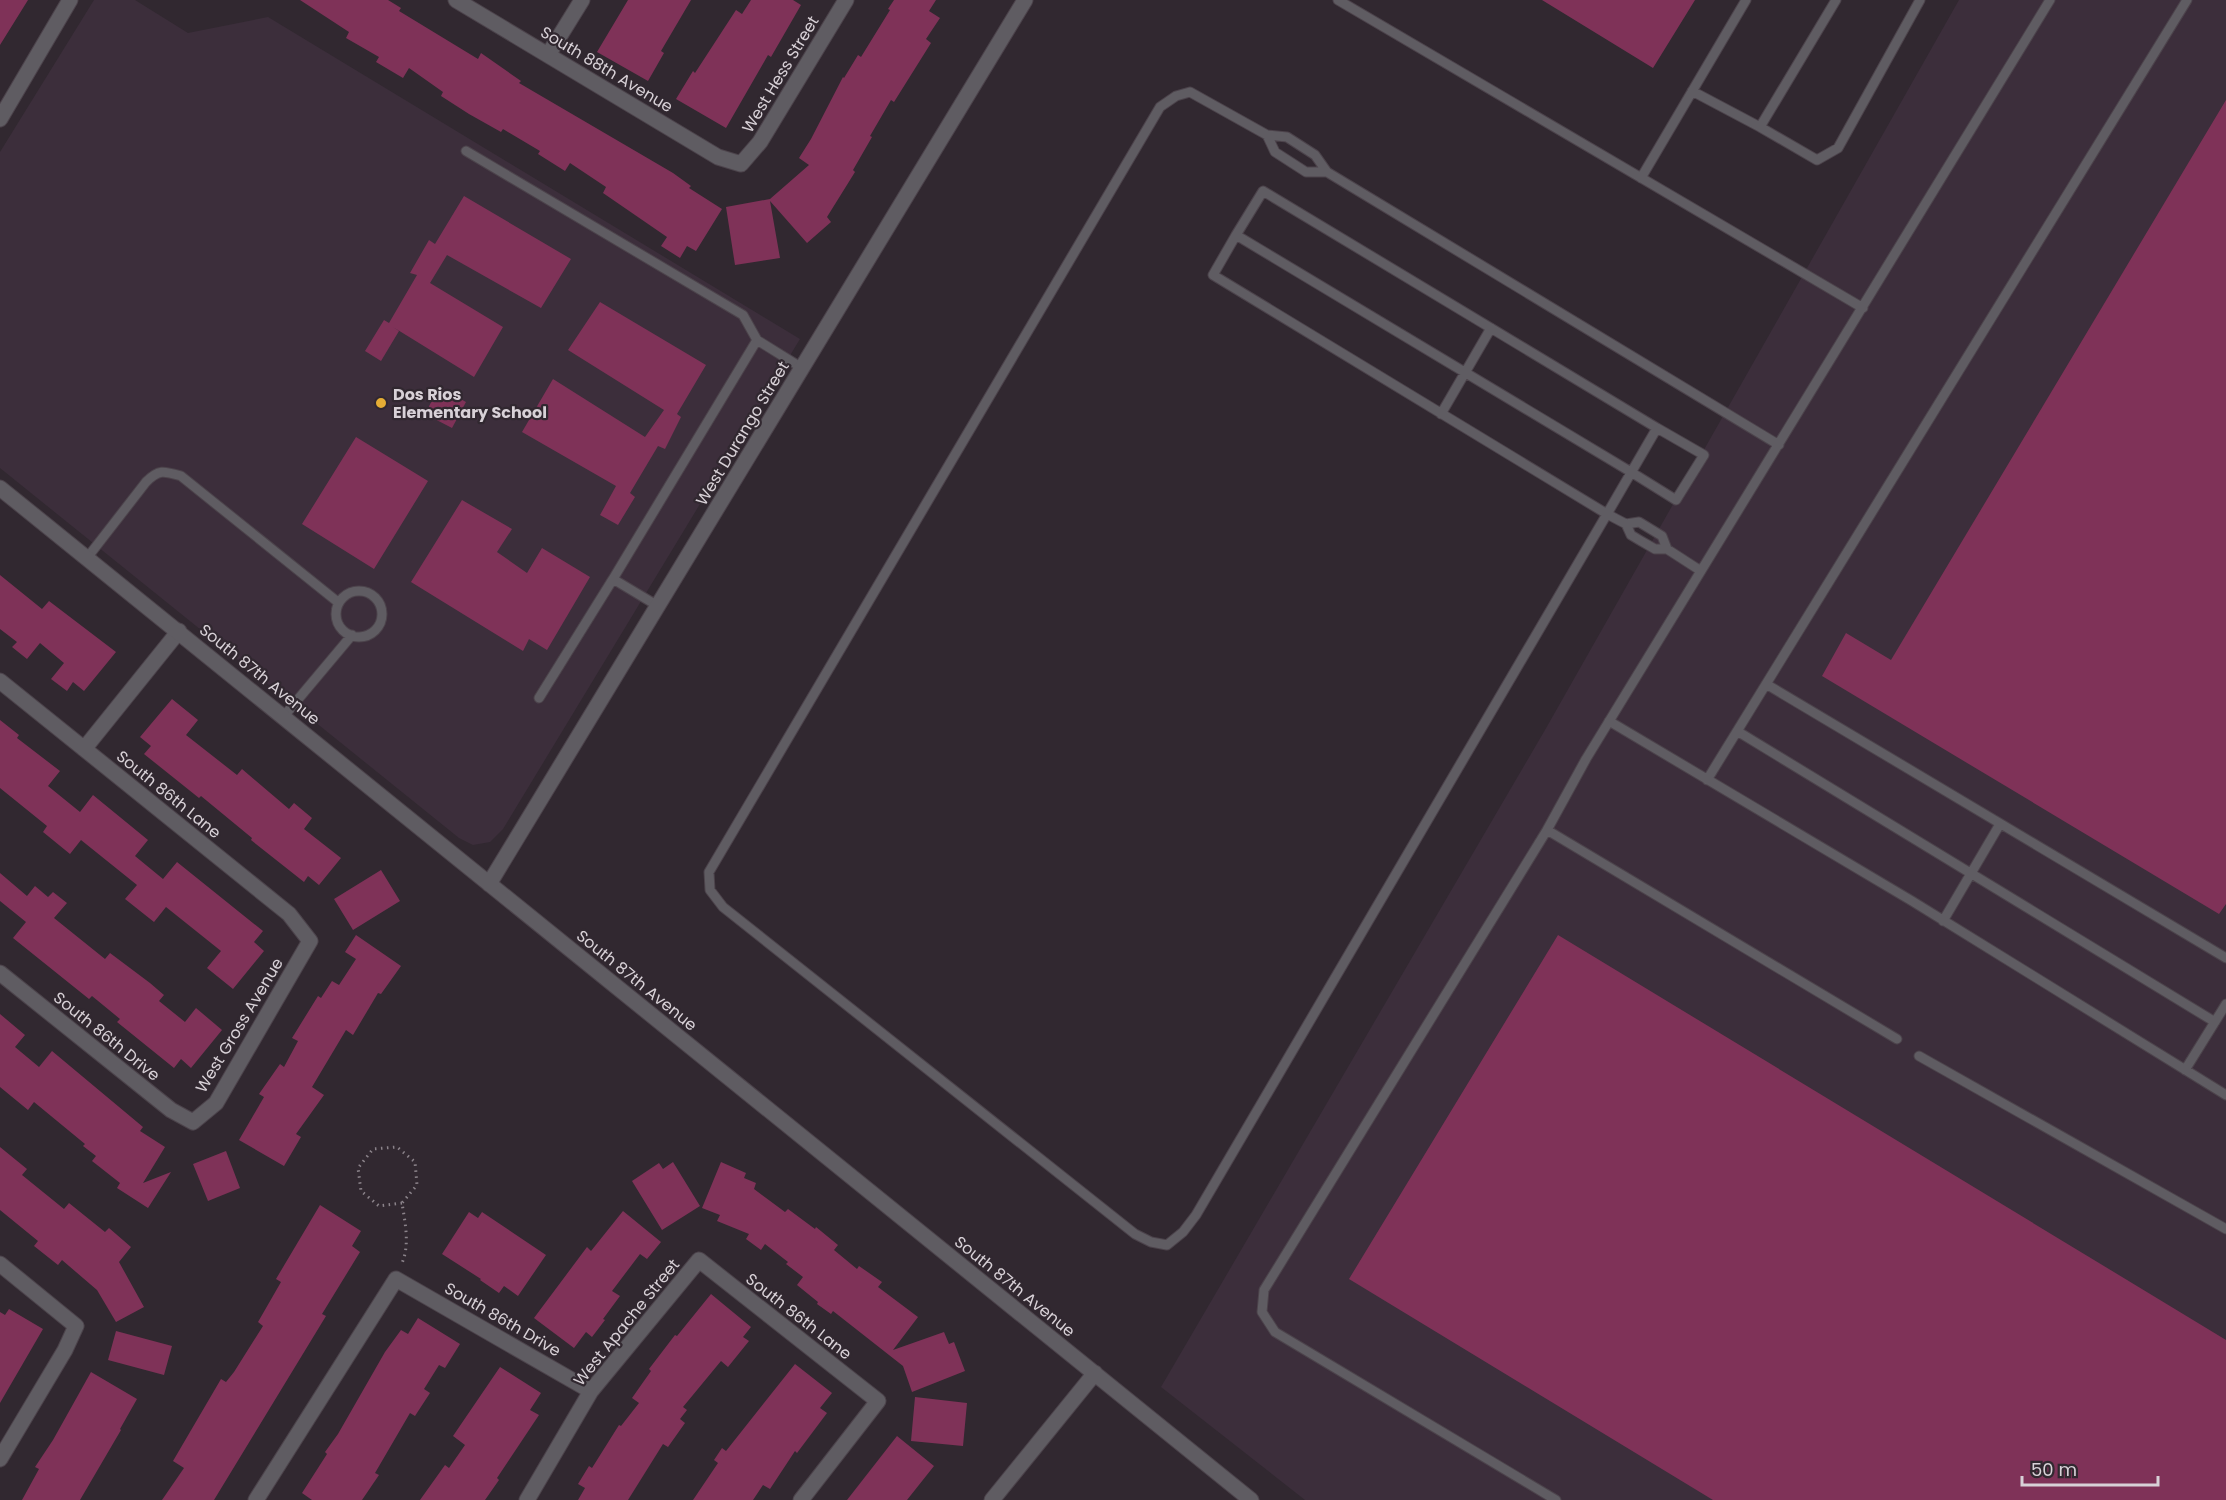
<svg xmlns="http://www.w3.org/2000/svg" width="2226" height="1500" viewBox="0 0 2226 1500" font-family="Poppins,sans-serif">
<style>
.built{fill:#3c2e3b}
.building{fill:#7f3258}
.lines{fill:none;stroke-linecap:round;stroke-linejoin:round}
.service-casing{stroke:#4c434b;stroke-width:11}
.minor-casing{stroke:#4c434b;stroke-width:17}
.tertiary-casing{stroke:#4c434b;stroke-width:17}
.path{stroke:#8b838a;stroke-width:3;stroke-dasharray:1.5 4.5;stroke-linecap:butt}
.service{stroke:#5f5c62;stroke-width:9}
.minor{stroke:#5f5c62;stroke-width:15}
.tertiary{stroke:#5f5c62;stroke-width:15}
.poi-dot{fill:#e5ad35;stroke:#312830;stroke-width:2}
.labels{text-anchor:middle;stroke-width:4.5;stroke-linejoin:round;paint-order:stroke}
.street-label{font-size:16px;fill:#d8d1d7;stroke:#312830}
.poi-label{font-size:16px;font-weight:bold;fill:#d8d1d7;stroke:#312830;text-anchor:start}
</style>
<rect width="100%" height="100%" fill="#312830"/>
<path class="built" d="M94,0H135L188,33L268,17L800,339L503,829L490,842L473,845L459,838L0,468V152Z
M1959,0H2226V1500H1305L1161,1387L1545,730Z"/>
<path class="building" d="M0,0H28L0,45Z
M300,0H388L401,8L399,11L478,59L481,53L521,81L519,83L673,173L691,186L689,188L722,209L696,251L687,246L680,258L661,246L667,237L603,193L606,187L570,163L565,171L538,154L540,151L503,129L501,132L469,114L441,96L443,92L409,68L403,78L376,62L379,57L346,38L349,32Z
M628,0H691L661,51L664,53L648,81L597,52Z
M751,0H793L801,5L771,57L768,55L726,128L676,99L693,71L695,73L736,10L742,14Z
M894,0H936L929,11L940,18L926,39L931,43L894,102L891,100L870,136L872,137L853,170L855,172L827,217L831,222L807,243L770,201L780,258L735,265L726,207L770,199L809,165L799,158L811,139L843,77L844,78L858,55L861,57L890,10L888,9Z
M1542,0H1695L1653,68Z
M2226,100V904L2219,914L1822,676L1846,633L1891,660Z
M464,196L571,259L541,308L447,255L430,283L503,327L474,377L393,327L399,331L381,361L365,351L384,320L389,323L417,275L410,273L429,240L435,244Z
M600,302L706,365L677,414L681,417L665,449L658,446L630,493L635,497L618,525L600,515L616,486L522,432L553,379L645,437L664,410L568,350Z
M439,387L466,402L452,428L425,414Z
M356,437L428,481L374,569L302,524Z
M462,500L512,529L497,552L527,573L542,548L590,577L547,650L529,639L523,651L411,582Z
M0,575L42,609L49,601L116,652L84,691L73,682L67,691L51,679L64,663L40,643L27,659L12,647L17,642L0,629Z
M172,699L198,720L186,735L237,775L242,769L289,809L294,803L312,818L304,829L341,858L319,885L308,876L304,882L251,840L252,838L201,796L199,798L144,754L151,746L140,737Z
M0,720L19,735L17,738L60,771L48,786L80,812L93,795L148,840L135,856L163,879L177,862L263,931L254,942L264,951L233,989L207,968L221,951L166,907L154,922L125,899L137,885L81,840L70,854L43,832L47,826L0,788Z
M381,870L400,901L353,930L334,899Z
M0,873L27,896L35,886L48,897L53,892L67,903L54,918L105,959L110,953L150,983L164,995L159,1001L185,1022L196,1008L222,1030L191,1068L181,1059L174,1068L117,1022L120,1019L92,996L89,999L13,938L26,922L0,901Z
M356,935L401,966L381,994L378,993L353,1035L346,1030L312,1087L324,1095L296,1134L301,1137L284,1166L239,1140L264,1097L259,1094L280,1064L284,1067L298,1041L292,1038L318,996L321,998L332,981L339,985L356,959L345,952Z
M1558,935L2226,1340V1500H1713L1349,1279Z
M0,1014L25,1035L15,1047L39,1067L52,1051L143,1127L140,1131L165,1147L143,1183L171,1172L148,1208L117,1188L120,1183L92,1161L96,1156L83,1146L85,1144L34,1102L28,1110L0,1087Z
M0,1147L27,1169L22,1175L64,1209L69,1203L105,1232L109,1228L131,1247L119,1262L144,1307L116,1322L97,1290L62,1260L58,1265L34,1246L38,1241L0,1210Z
M226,1151L240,1188L208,1201L193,1164Z
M673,1162L700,1206L662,1230L632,1181L659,1163L663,1169Z
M721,1162L746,1173L744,1178L756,1183L754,1189L785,1212L788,1209L815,1229L816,1227L838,1245L834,1250L857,1269L859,1266L882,1282L878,1287L918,1317L893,1350L944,1332L949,1344L954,1342L965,1371L912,1392L903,1366L833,1311L831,1314L817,1304L818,1302L797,1285L803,1277L786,1264L788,1262L765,1244L761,1250L746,1239L749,1234L717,1221L720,1215L702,1208Z
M320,1205L361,1231L352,1246L360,1252L322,1314L326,1316L214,1500H162L184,1468L173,1461L221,1379L226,1382L234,1372L263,1326L258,1322L281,1282L276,1279Z
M623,1211L661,1242L647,1259L640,1254L612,1291L620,1296L603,1319L605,1320L592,1337L586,1332L574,1348L534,1318L587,1247L591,1251Z
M469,1212L478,1218L482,1212L546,1255L518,1296L504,1286L499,1293L480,1280L481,1279L442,1254Z
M711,1294L751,1327L743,1337L749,1341L728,1367L721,1361L683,1407L687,1410L680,1419L685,1423L668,1447L663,1444L628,1500H578L585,1488L578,1484L589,1466L592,1468L619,1425L621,1426L639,1403L632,1398L651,1371L649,1369L675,1335L677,1336Z
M9,1309L43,1329L0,1403V1312L5,1315Z
M418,1318L460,1344L445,1368L439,1365L424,1389L430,1393L415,1416L410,1413L375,1473L379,1475L362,1500H312L302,1493L327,1454L325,1452L338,1434L385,1352L401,1330L408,1334Z
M116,1331L172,1346L164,1375L108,1360Z
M795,1364L832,1393L820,1408L827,1413L797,1453L795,1451L770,1489L763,1485L753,1500H693L718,1463L714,1460L722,1448L726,1451Z
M500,1367L541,1393L530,1410L539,1415L497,1478L499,1480L485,1500H420L445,1465L449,1468L465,1445L453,1436Z
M91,1372L137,1399L120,1429L121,1430L80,1500H22L39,1469L35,1467L53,1440Z
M915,1397L967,1403L963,1446L911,1441Z
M897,1436L934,1466L907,1500H847Z"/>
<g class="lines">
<g class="service-casing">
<path id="service" d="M1338,0L1863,308
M1836,0L1760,127L1817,160L1838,148L1920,0
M1692,91L1760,127
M1267,135L1275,152L1306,172H1327
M466,151L743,315L757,340
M1641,178L1746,0
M1236,235L1213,275L1607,514L1196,1215L1183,1232L1167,1245L1151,1242L1135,1234L723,907L710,890L709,872L1160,107L1176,96L1190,92L1267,135L1287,137L1315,155L1327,172L1779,445
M1441,414L1491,328
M1657,428L1263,191L1236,235L1631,472L1676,500L1704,455L1657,428L1607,514L1626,524L1631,535L1641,541L1655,549H1667L1701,571
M1626,524L1639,522L1662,536L1667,549
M87,558L146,482C159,469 164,471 181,476L339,603
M336 614a23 23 0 1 1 46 0a23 23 0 1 1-46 0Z
M658,606L613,579L757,340L802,368
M1766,684L2226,958
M539,698L613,579
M284,716L352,635
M1609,721L1912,901L2226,1095
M1737,731L2215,1022
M1707,780L2187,0
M1547,830L1264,1290L1262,1312L1275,1332L1556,1500
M1943,921L2000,824
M1897,1039L1547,830L1586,759L2050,0
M1919,1056L2226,1229
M2185,1070L2226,1004"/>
</g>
<g class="minor-casing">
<path id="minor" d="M456,0L718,157L741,164L760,142L846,0
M548,55L582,0
M0,119L70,0
M0,681L289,914L310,941L216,1103L193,1122L171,1110L0,973
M84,749L179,631
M0,1264L76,1326L65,1350L0,1459
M256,1500L396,1279L591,1391
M527,1500L591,1391L699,1260L878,1401L801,1500"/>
</g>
<g class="tertiary-casing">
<path id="tertiary" d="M0,488L1251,1500
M489,884L1025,0
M992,1500L1095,1373"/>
</g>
<path class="path" d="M402,1203L379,1206L361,1191L358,1168L373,1149L397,1147L415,1162L417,1185L402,1203C405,1222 410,1245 402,1263"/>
<use href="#service" class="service"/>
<use href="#minor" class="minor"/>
<use href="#tertiary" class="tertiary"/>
</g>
<circle class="poi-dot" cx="381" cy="403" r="6"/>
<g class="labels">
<g class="street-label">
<text transform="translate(607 69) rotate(31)" y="6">South 88th Avenue</text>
<text transform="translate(780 74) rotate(-59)" y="6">West Hess Street</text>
<text transform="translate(742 433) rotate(-59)" y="6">West Durango Street</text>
<text transform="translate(260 674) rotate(39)" y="6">South 87th Avenue</text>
<text transform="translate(169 794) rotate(39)" y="6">South 86th Lane</text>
<text transform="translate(637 980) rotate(39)" y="6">South 87th Avenue</text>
<text transform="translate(239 1025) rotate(-59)" y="6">West Gross Avenue</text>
<text transform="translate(107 1036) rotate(39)" y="6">South 86th Drive</text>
<text transform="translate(1015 1286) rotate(39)" y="6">South 87th Avenue</text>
<text transform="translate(799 1316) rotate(38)" y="6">South 86th Lane</text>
<text transform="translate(503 1319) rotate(30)" y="6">South 86th Drive</text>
<text transform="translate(626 1322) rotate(-51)" y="6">West Apache Street</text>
</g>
<g class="poi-label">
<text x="393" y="400">Dos Rios<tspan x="393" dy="18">Elementary School</tspan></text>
</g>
</g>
<path d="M2022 1476v9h136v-9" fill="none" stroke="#d8d1d7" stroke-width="3"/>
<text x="2031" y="1476" font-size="18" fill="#d8d1d7" stroke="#312830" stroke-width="4.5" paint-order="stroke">50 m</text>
</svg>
